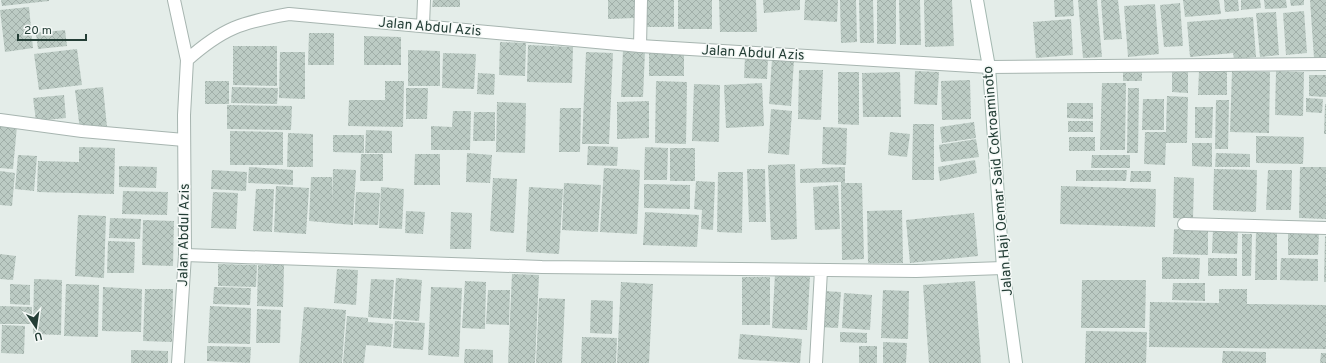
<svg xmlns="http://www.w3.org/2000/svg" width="1326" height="363" viewBox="0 0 1326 363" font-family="Overpass,sans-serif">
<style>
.building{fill:url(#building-cross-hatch)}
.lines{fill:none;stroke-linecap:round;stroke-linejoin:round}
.minor-casing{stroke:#a7b5b0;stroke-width:14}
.tertiary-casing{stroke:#a7b5b0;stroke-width:14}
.secondary-casing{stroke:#a3b8b0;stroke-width:14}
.minor{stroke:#fff;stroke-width:12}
.tertiary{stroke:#fff;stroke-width:12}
.secondary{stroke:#fff;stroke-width:12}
.labels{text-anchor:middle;stroke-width:3;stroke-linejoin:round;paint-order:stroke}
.street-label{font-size:14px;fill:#243e36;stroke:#f5f9f7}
</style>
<defs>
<pattern id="building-cross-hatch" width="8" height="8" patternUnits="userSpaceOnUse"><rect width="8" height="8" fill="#bccbc4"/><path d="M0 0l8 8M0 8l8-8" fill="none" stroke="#a1afa9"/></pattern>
</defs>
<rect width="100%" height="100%" fill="#e4ede9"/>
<path class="building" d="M1,0H49V1L2,6Z
M433,0H460V7H432Z
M608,0H635V18L608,19Z
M646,0H674V27H647Z
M678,0H712V29H678Z
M719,0H756L757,32H720Z
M763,0H800V10L764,13Z
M805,0H838L837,22L804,20Z
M840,0H856L857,42L841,43Z
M859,0H873L874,43H860Z
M877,0H896V44H877Z
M899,0H920L921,45H900Z
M924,0H952L954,46L925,47Z
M1054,0H1073L1074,16L1055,17Z
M1078,0H1097L1102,57L1083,58Z
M1101,0H1118L1122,39L1104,40Z
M1183,0H1219L1221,14L1185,17Z
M1224,0H1238L1239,11L1225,12Z
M1241,0H1260L1261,8L1241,10Z
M1264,0H1286L1287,8L1265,9Z
M1290,0H1304V5L1291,6Z
M1310,0H1326V57L1314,58Z
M1180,3L1183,46L1164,47L1160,5Z
M1155,4L1159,54L1128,57L1124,6Z
M29,7L33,48L5,52L0,10Z
M1304,11L1307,53L1286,55L1283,13Z
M1276,12L1279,55L1260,57L1256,13Z
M1253,17L1256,57L1234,59L1233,53L1190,57L1187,22Z
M1071,19L1073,55L1036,58L1033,22Z
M65,30L67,46L38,49L36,33Z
M309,33H334V65H308Z
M364,36L401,37V65H364Z
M500,42L526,43L525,76L499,75Z
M528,45L573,47L572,83L527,82Z
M233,46H277V86L233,85Z
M77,49L82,85L39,90L34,54Z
M408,50L440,51V86H408Z
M623,50L645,51L643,97H621Z
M280,52H305V99L279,98Z
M586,52L613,53L609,144H582Z
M649,52H684V76H649Z
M443,53L476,54L474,89L442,88Z
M745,57L768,58L767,79L744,78Z
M772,59L794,60L791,106L769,104Z
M799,70H823L821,120L798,119Z
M1123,70H1142V81H1123Z
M915,71L939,72L937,105L914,104Z
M1172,71H1188V93L1172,92Z
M1199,71H1227V95H1198Z
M1232,71L1270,72L1269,133L1230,132Z
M1276,71L1304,72L1303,116L1275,115Z
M838,72H859V125L838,124Z
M900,72L901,117H863L862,73Z
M478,73L495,74L494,95L477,94Z
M1309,75H1326V97L1309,96Z
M970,80L971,119L942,120L941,81Z
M205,81H229V104H205Z
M385,81H404L403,127L348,126L349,100H385Z
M656,81L687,82L686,144L655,143Z
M762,83L764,126L726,128L724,85Z
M1102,83H1126L1125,150H1100Z
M694,84L720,85L719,142L692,141Z
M103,87L107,127L80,130L75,90Z
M232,87L278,88L277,104L231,103Z
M406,88H428L427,119H406Z
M1128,88H1139L1138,153H1127Z
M64,95L66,118L36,121L33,98Z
M1167,96L1188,97L1187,143H1166L1165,165L1144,164L1145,132H1166Z
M1306,98L1323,99L1322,113L1306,112Z
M1143,99H1164V130H1142Z
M1216,100H1229L1228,149H1215Z
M649,101V138L617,139V102Z
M497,102L526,103L525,153L496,152Z
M1067,103H1093V119L1067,118Z
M1325,104H1326V134H1324Z
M227,105L292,106L291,130L227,129Z
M1195,107H1213L1212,138H1195Z
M560,108H581L580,152H559Z
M771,109L792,111L789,155L768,153Z
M453,111H471L470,150H431V126L452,127Z
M474,112H495V141H473Z
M1068,121H1093V132H1068Z
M974,122L976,138L942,143L940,127Z
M913,124H934V180H912Z
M0,125L17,126L13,169L0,168Z
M823,127L847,128L846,165L822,164Z
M366,130L392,131V153H365Z
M230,131L283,132V165H230Z
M890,132L910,134L907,157L888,155Z
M288,133L313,134V167H287Z
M333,135H364V153L333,152Z
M1256,136L1304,137L1303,164L1256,163Z
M1069,137H1095V151H1069Z
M976,139L979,157L941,162L939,145Z
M1192,143H1212V167L1192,166Z
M588,146L618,147L617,166L587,165Z
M79,147L115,148L114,194L37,192L38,161L79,162Z
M645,147L668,148L667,180H644Z
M670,148H695V181H670Z
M467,153L492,155L490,183L466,182Z
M1216,153L1250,154V167H1215Z
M361,154H383V181H360Z
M415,154H440V185H414Z
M18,155L37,156L34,191L15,189Z
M1092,155H1130V168H1091Z
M975,160L977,173L940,181L938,167Z
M795,164L797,239L771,240L768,165Z
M119,166L157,167L156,188L119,187Z
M249,167L293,170V185L248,183Z
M845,167V183H862L864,259L842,260L841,182L800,183V169Z
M1300,167H1326V219L1299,218Z
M604,168L640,170L637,234L600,232Z
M333,169L356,170L353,225L309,221L311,177H332V203Z
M747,169H765L766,222H749Z
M1214,169L1257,170L1256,212L1213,210Z
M212,170L247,172L246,191L211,189Z
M1076,170H1127L1126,181H1076Z
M1268,170H1292L1291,210H1266Z
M0,171L15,173L12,206L0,205Z
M1131,171H1151V182H1130Z
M718,172H743L742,233L717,232Z
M1174,177L1194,178L1193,219L1173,218Z
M493,178L517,179L514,233L490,231Z
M696,181L715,182L713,230L701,229L702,210L694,209Z
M564,183L601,185L598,232L562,230Z
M644,184L690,185V209L644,208Z
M838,185L840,229L815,230L813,187Z
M276,186L309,188L306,234L274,232Z
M1061,186L1156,189L1155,227L1060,224Z
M381,187L404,189L402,229L379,228Z
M529,187L563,189L559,254L526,252Z
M256,189H274L272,232L253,231Z
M123,191L168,192L167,215L122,214Z
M213,192L238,193L236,229L211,228Z
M356,192L380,193L378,225L354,224Z
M902,210L903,263H868L867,211Z
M406,211L425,212L423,234L405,233Z
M451,212L472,213L471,249H450Z
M645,212L699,215L697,247L643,245Z
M974,213L978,256L910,263L906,220Z
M78,215L106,216L104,278L75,276Z
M110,218L141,219L140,239L109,238Z
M143,220L174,221L173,266L142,265Z
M1174,229L1208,230V255L1173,254Z
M1213,229L1238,230L1237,254L1212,253Z
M1288,231L1319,232L1318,255H1288Z
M1256,232H1277V280H1255Z
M1242,234H1252L1251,276H1242Z
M1325,236H1326V282H1324Z
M108,241L135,242L134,273H107Z
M0,254L16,256L13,280L0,279Z
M1162,257L1200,258L1199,279H1162Z
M1208,258H1237V276H1208Z
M1281,258L1318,259V281L1280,280Z
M218,264L257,265L256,287L218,286Z
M258,265H284L283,307L257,306Z
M337,269L358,270L356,305L334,303Z
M512,274L539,275L535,363H508Z
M775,274L810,276L807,330L772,328Z
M742,277H770V325H742Z
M396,278L422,280L419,321L393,319Z
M34,279L62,280L61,335L33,334Z
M371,279L394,280L391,319L368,317Z
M1082,280H1146L1145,328H1081Z
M465,281L486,282L485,329L462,328Z
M975,281L981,363H929L923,285Z
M621,282L653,284L649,363H617Z
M1173,283H1205V301L1172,300Z
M10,284L30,285V305L10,304Z
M66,284L99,285L98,337L64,336Z
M103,287L142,289L141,332L102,331Z
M214,287L251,288L250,305L213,304Z
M431,287L462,288L459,357L428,355Z
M145,289H173L172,342L143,341Z
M1219,289H1247V304L1326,305V349L1149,347L1150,302L1219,303Z
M488,290H510L509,325L486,324Z
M883,290L909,291L908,339L881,338Z
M823,291L841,292L838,328L819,327Z
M844,293L872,295L870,330L842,328Z
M539,298L565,299L562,363H536Z
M591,300L613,301L612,334L590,333Z
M0,306L32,307V324H0Z
M210,306L251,308L250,344L208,343Z
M304,307L346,310L342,363H299Z
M257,309L281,310L280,343H256Z
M347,316L368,318V322L393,324L391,347L366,345L367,337L364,363H343Z
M395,321L425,323L423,350L393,348Z
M2,325L25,326L24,354L1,353Z
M1086,331L1147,332L1146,363H1085Z
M840,332L867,333V343L840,342Z
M740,334L802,339L800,363L738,359Z
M582,337L617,338L616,363H581Z
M883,342L907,343L906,363H883Z
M207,346L251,347L250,363L207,361Z
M859,346H877V363H859Z
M465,349L493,350V363H464Z
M131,350L168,351V363H131Z
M1223,351L1266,352V363H1222Z
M1321,353H1326V363H1320Z"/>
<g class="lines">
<g class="minor-casing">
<path id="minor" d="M423,25L424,0
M640,46L641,0
M989,67L1326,64
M0,120L82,131L184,140
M1184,224L1326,228
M185,255L542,267L916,271L1003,268
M816,363L821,270"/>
</g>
<g class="tertiary-casing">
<path id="tertiary" d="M174,0L187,60
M178,363L185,255L184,115L187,60C223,28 242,22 289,14L640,46L989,67"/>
</g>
<g class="secondary-casing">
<path id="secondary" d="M977,0L989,67L1003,268L1016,363"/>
</g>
<use href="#minor" class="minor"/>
<use href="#tertiary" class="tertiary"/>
<use href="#secondary" class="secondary"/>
</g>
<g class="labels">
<g class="street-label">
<text transform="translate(430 26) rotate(5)" y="5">Jalan Abdul Azis</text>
<text transform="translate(753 52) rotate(3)" y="5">Jalan Abdul Azis</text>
<text transform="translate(997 181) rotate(-95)" y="5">Jalan Haji Oemar Said Cokroaminoto</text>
<text transform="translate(183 235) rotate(-89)" y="5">Jalan Abdul Azis</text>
</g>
</g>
<g transform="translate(36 327) rotate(167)" stroke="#f5f9f7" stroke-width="3" paint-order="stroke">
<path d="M0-3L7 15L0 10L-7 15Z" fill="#243e36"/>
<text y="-6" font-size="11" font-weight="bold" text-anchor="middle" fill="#243e36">U</text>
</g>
<path d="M18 34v6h68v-6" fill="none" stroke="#243e36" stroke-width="2"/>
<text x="24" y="34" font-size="12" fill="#243e36" stroke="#f5f9f7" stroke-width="3" paint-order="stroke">20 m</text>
</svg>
